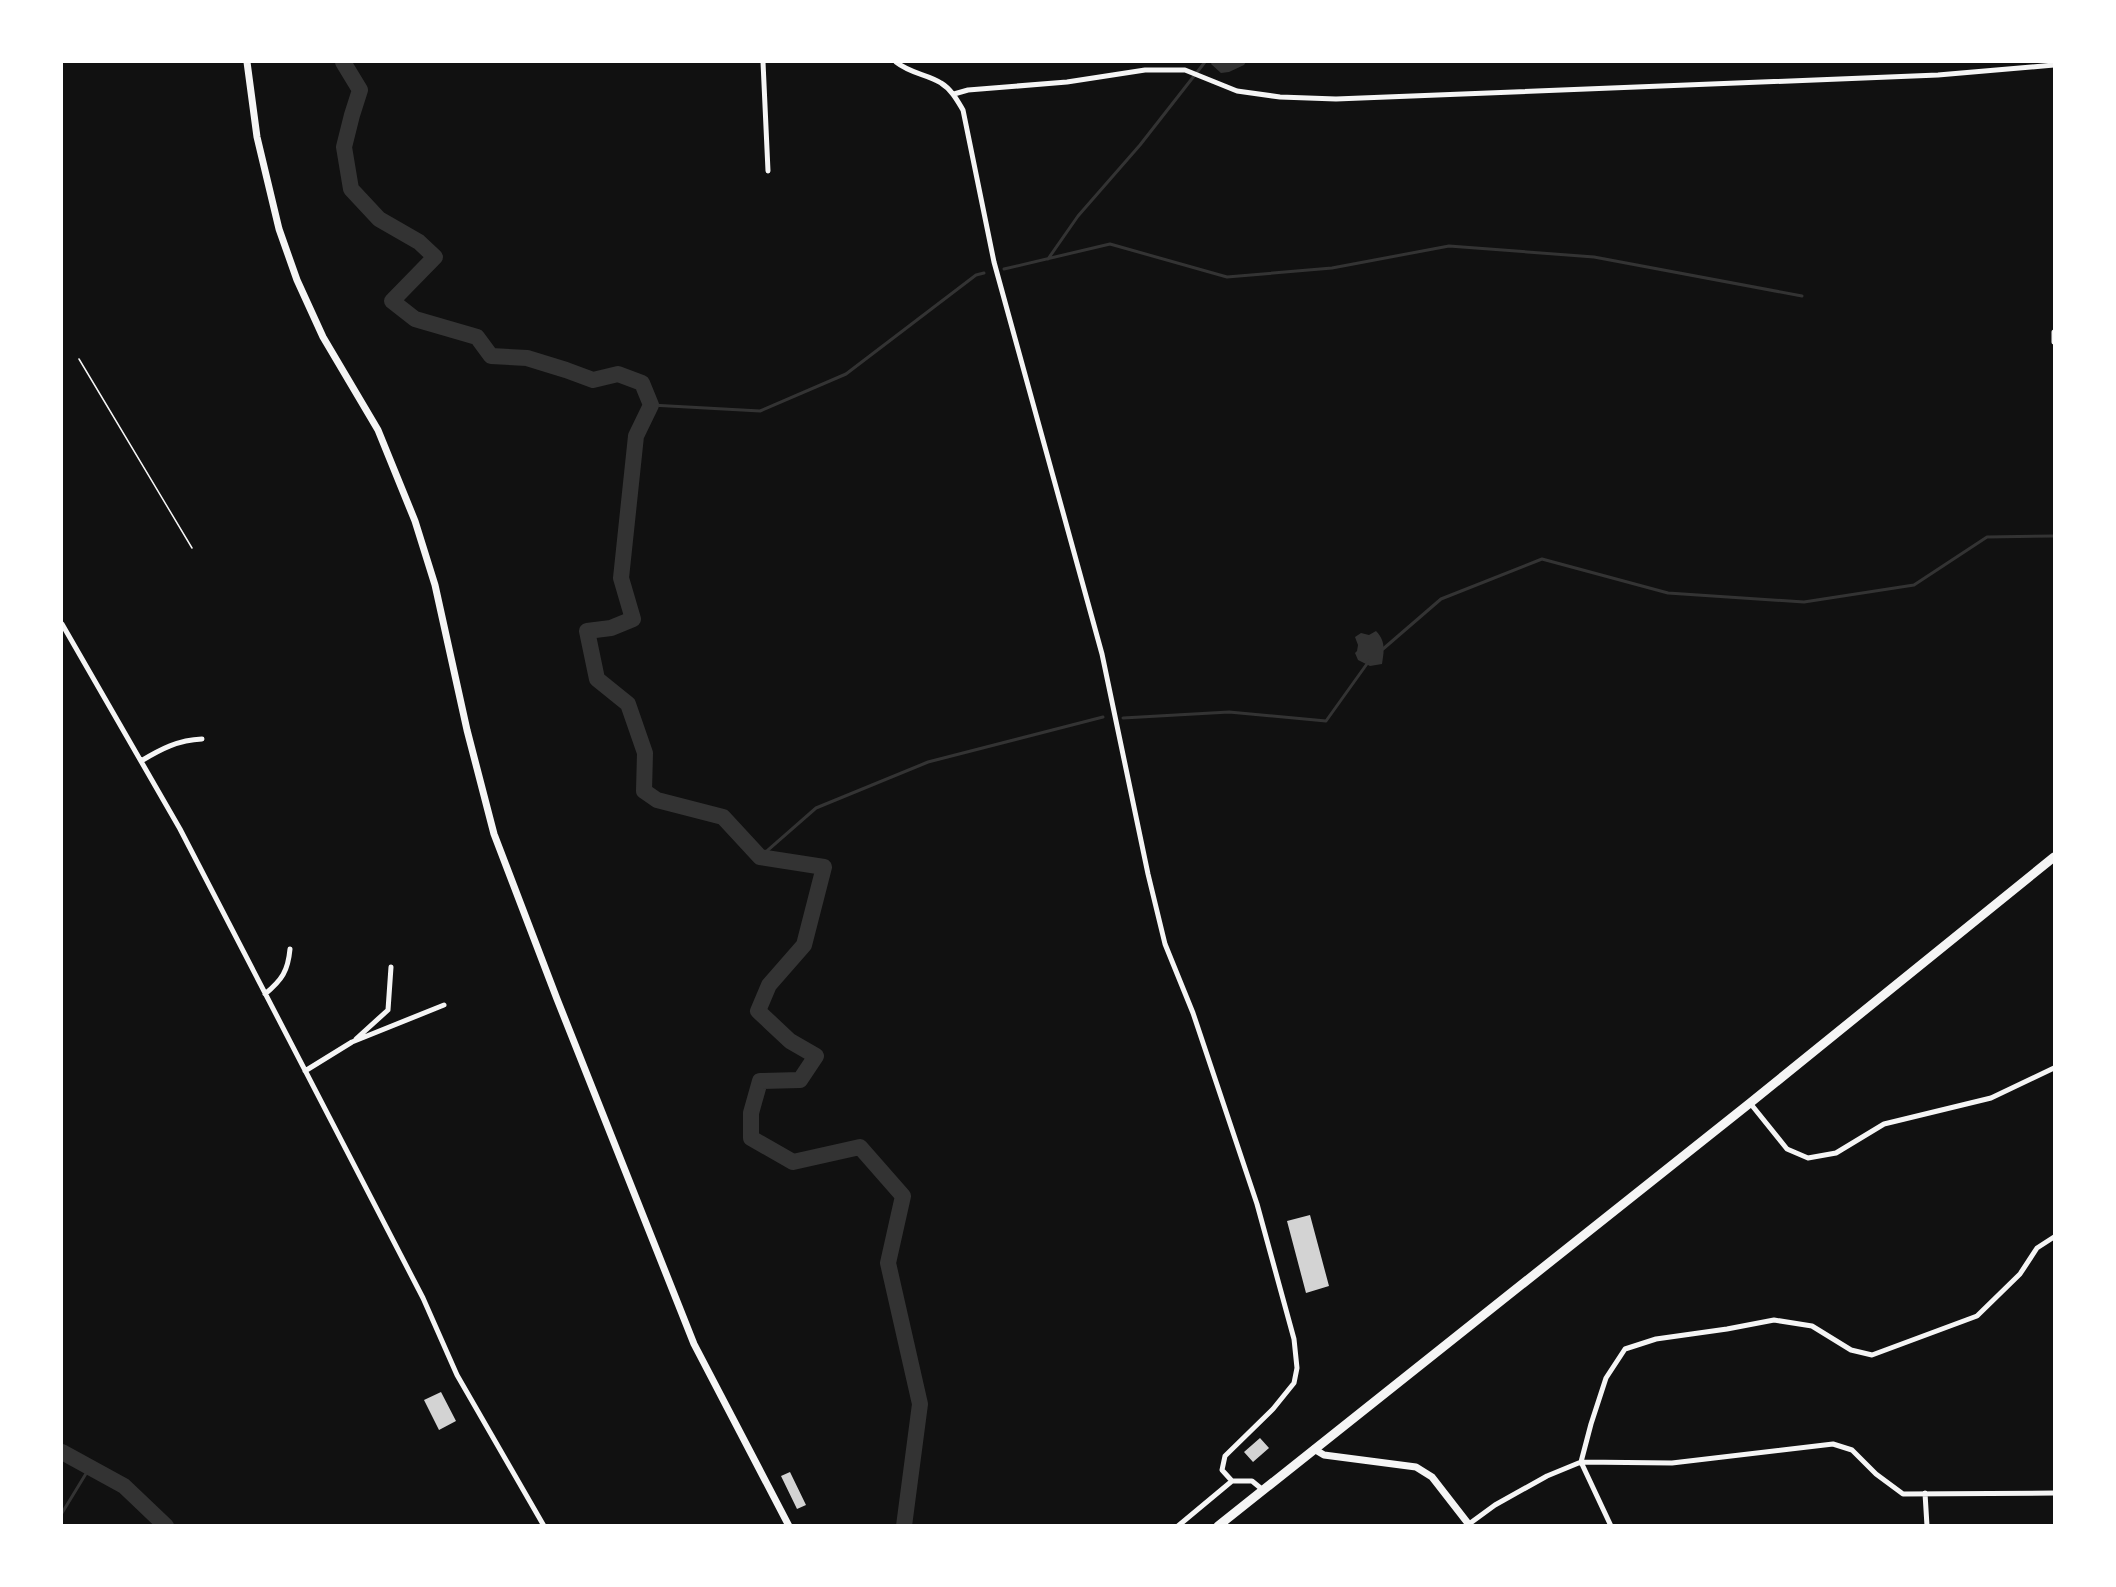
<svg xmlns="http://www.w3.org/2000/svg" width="2116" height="1587" viewBox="0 0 2116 1587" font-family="Commissioner,sans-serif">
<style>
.water{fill:#333}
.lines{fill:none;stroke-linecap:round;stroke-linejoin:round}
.stream{stroke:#333;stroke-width:3}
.river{stroke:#333;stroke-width:16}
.building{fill:#d3d3d3}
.path{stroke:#f5f5f5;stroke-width:1.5}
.minor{stroke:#f5f5f5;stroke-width:5}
.tertiary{stroke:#f5f5f5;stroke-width:7}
.primary{stroke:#f5f5f5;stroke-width:9}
</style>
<rect width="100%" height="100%" fill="#111"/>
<path class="water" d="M1212,62H1246L1244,65L1229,72L1221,73L1211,64Z
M1376,631C1386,641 1384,651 1382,664L1370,666L1358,660L1355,653L1357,651L1358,645L1355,637L1361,633L1369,635Z"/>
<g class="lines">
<path class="stream" d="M1048,259L1078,216L1140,145L1205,62
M1004,269L1110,244L1227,277L1332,268L1449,246L1594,257L1802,296
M651,405L760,411L846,374L976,275L984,273
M1383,649L1441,599L1542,559L1668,593L1804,602L1914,585L1987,537L2054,536
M1123,718L1229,712L1326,721L1369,661
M760,857L816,808L928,762L1103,717
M62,1513L90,1467"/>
<path class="river" d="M343,62L360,90L352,115L344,147L351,189L379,219L419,242L435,257L392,301L415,319L477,337L491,356L527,358L566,370L593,380L618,374L642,383L651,405L636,436L621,578L633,619L611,628L587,631L597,679L628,704L645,753L644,791L657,800L723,817L760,857L824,867L804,945L769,985L758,1011L790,1041L816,1056L800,1080L760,1081L751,1113V1138L793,1162L860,1147L903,1196L888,1263L920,1404L904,1526
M62,1452L124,1486L166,1526"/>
</g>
<path class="building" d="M1310,1215L1329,1286L1306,1293L1287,1221Z
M441,1392L456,1421L439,1430L424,1400Z
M1260,1438L1269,1448L1253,1462L1244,1452Z
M790,1472L806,1505L797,1509L781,1476Z"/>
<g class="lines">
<path class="path" d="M79,359L192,548"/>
<path class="minor" d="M763,62L768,171
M896,62C911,74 927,74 941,83C951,89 957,100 963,110L994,262L1102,654L1148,874L1165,944L1193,1013L1257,1204L1294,1339L1297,1368L1294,1383L1273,1409L1225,1456L1222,1470L1232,1481L1178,1526
M954,94L968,90L1067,82L1145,70H1185L1237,91L1280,97L1336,99L1938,75L2054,65
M2054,332V342
M62,624L180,829L423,1298L457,1375L544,1526
M141,761C161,749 178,740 202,739
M265,994C282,980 288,971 290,949
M356,1039L388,1010L391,967
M305,1071L352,1042L444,1005
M1750,1103L1787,1149L1808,1158L1836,1153L1884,1124L1991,1098L2054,1068
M1232,1481H1252L1263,1490
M1925,1493L1927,1526
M1469,1524L1495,1505L1547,1476L1581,1462L1672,1463L1833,1444L1852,1450L1876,1474L1903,1494L2054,1493
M1611,1526L1581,1462L1591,1424L1606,1378L1625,1349L1656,1339L1727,1329L1774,1320L1812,1326L1851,1350L1872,1355L1977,1316L2020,1274L2037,1248L2054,1237"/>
<path class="tertiary" d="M247,62L257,137L279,229L297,280L323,337L378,430L415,521L435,585L467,730L494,834L557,999L694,1344L789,1526
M1314,1449L1324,1455L1416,1467L1432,1477L1470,1526"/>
<path class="primary" d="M1218,1526L1750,1103L2054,857"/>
</g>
<rect width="2116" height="1587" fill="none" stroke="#ffffff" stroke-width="126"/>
</svg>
